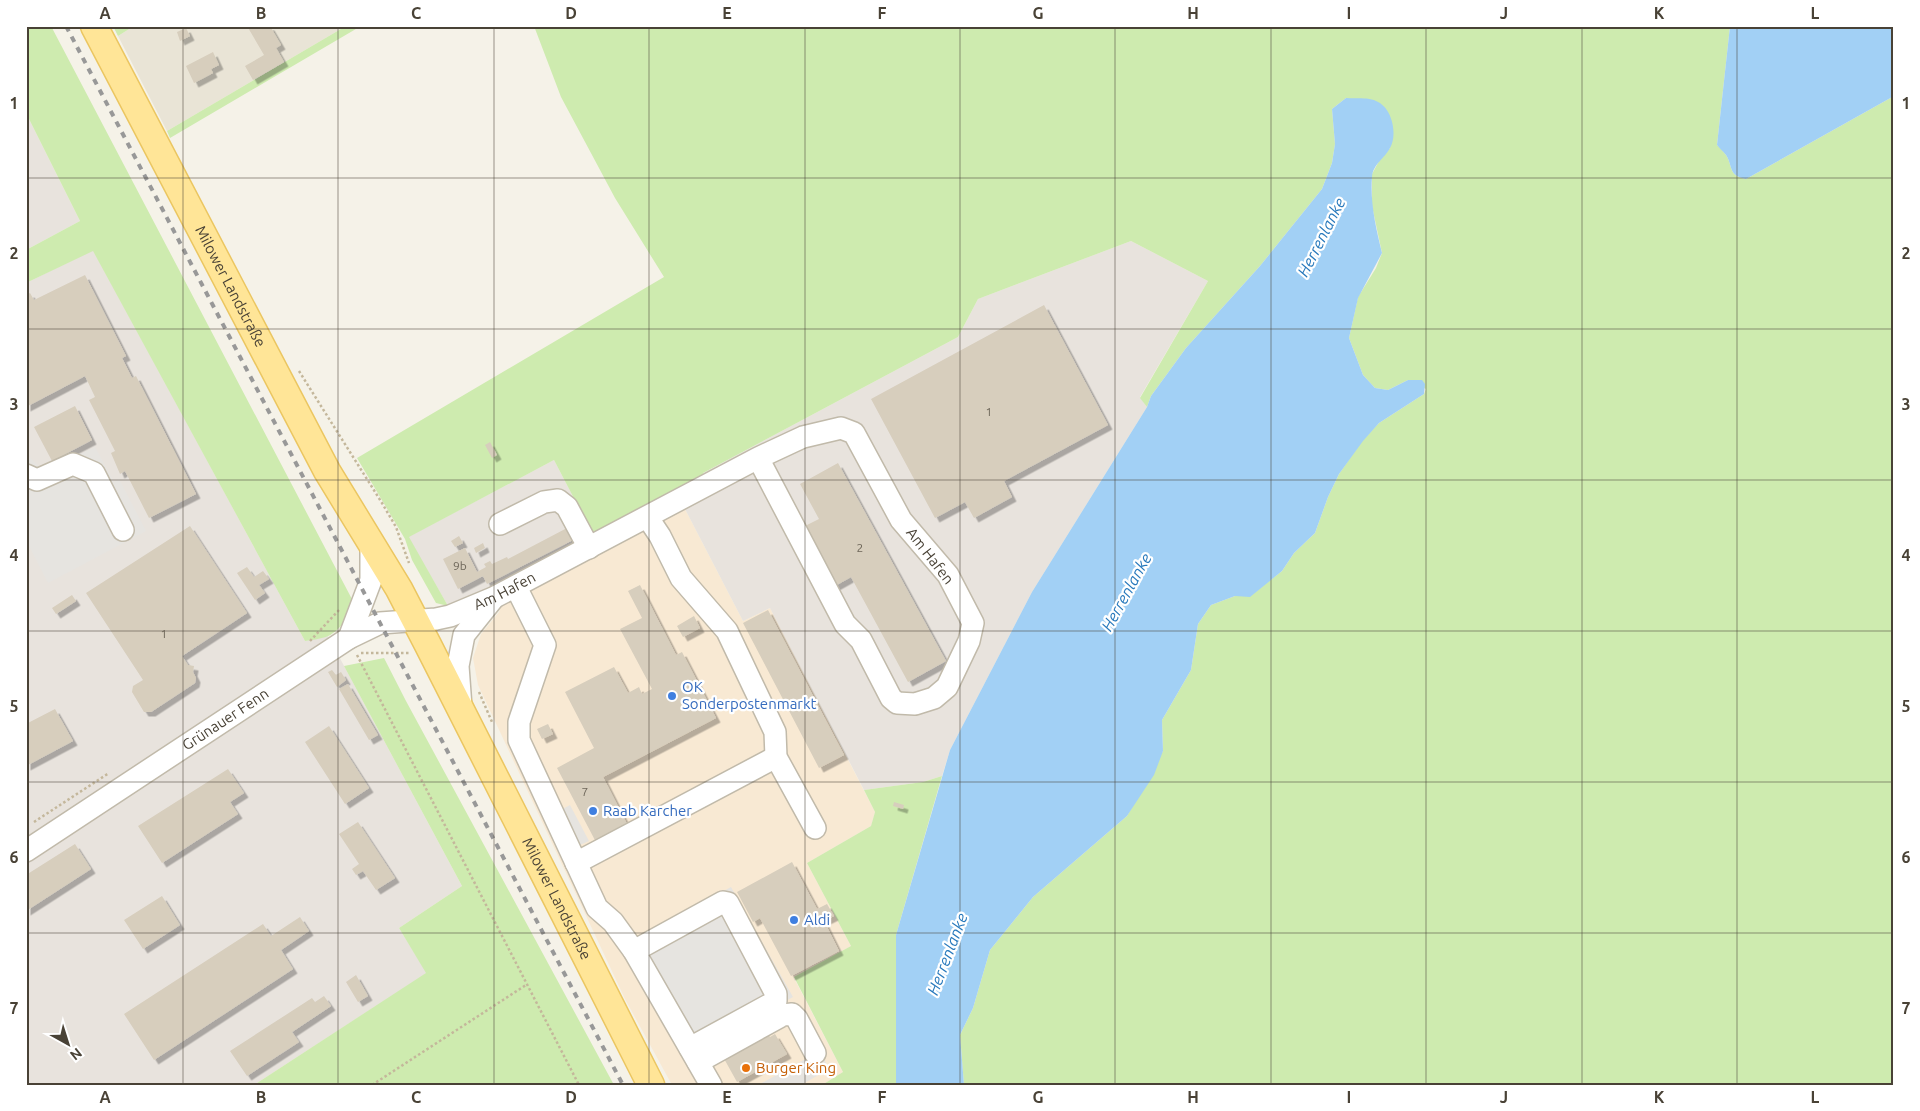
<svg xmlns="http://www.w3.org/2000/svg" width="1920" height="1111" viewBox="0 0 1920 1111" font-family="Ubuntu,sans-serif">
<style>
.residential{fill:#e9e4d6}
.commercial{fill:#f8e9d3}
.industrial{fill:#e8e3dd}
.green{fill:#ceebaf}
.parking{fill:#e6e4e0}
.water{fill:#a2d0f5}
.building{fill:#d7cebd;filter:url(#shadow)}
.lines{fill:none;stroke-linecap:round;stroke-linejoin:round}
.minor-casing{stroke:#c1baaa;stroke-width:24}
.major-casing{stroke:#ebc661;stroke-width:29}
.path{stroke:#c4b79b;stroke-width:2.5;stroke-dasharray:2.5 2.5;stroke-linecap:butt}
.minor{stroke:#fff;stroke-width:21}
.major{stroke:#ffe597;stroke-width:26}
.rail{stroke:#989898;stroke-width:4;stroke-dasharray:6 6;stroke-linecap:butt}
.grid{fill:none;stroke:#494236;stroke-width:1;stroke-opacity:0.55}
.shop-dot{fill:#3f7fe0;stroke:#fff;stroke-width:2}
.food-dot{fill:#e8710a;stroke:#fff;stroke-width:2}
.labels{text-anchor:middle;stroke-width:4.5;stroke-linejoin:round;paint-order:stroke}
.number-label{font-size:12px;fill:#6c6558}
.street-label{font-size:15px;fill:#494236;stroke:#fff}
.shop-label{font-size:15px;fill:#366cbe;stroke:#fff;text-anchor:start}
.food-label{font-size:15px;fill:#c56008;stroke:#fff;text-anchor:start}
.water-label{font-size:16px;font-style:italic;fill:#2879bc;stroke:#fff}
.neatline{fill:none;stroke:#494236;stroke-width:2}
.grid-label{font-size:16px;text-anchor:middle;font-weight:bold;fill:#494236}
</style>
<defs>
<filter id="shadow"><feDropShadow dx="4.5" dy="4.5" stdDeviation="0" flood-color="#0004"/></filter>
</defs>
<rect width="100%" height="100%" fill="#f5f2e8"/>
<path class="residential" d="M134,26H346L167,131L118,36Z"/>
<path class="commercial" d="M685,509L743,621L770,608L875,812L871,826L807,863L851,946L794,978L843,1072L822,1085H672L625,999L478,685L473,658L481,634L499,612L502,601Z"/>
<path class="industrial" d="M26,113L80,221L26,250Z
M1131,241L1208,281L1140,397L1147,407L1032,592L950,750L942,776L923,782L864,790L770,608L743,621L685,509L704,477L703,473L958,337L978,299Z
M93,250L305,641L328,636L462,886L399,928L427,973L254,1085H26V283Z
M554,460L593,535L473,597L448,606L408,537Z"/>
<path class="green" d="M26,26H51L354,603C350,616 339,632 326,637C319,639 312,640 305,641L93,251L26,283V250L80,221L26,113Z
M113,26H134L118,36Z
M346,26H361L170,138L167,131Z
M534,26H1730L1717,145C1720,148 1723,151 1726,155C1733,166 1728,176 1746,179L1894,96V1085H964L960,1035L973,1008L990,950L1033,897L1127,816L1163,751L1162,720L1191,670L1198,624L1211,605L1235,596H1250L1282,571L1294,553L1315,533L1328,497L1339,474L1362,441L1379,423L1424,394L1426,389L1408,380L1388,390L1375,388L1363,375L1349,338L1358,297L1376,268L1382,253L1372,206V174L1379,161L1390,148L1346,98L1332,109L1335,144L1332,163L1322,189L1260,266L1186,348L1151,396L1147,407L1140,398L1208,281L1131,241L978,299L958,337L703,473L704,477L593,535L554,460L409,537L448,606L436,603L412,560L405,539L357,458L664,277L615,198L561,97Z
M384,658L406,701L614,1085H254L426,973L399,928L462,886L344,666Z
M942,776L896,935V1085H822L843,1072L794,977L851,946L807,863L871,826L875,812L864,790L923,782Z"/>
<path class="parking" d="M95,447L114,482L119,479L146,531L48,583L26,540V454L44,471Z
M570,805L589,841L578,846L559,811Z
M731,887L793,997L686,1057L625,946Z
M820,1051L829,1069L801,1085L760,1084Z"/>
<path class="water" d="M1730,26H1894V96L1746,179C1728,176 1733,166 1726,155C1723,151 1719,148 1717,145Z
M1346,98C1355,99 1368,97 1376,101C1392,107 1398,134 1390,148C1385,158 1373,164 1372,177C1370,203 1376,228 1382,253L1358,298L1349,338L1363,375L1375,388L1388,390L1408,380H1422L1425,384L1424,394L1379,423L1363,441L1339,474L1328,497L1315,533L1294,553L1282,571L1250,597L1235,596L1211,605L1198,624L1191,670L1162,720L1163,751L1154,775L1127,816L1033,897L990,950L973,1008L960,1035L964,1085H896V935L950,750L1032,592L1147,407L1151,396L1186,348L1260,266L1322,189L1332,163L1335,144L1332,109Z"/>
<path class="building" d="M247,26H270L281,45L276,48L284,62L253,80L245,66L264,55Z
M186,28L190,36L180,41L177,32Z
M213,52L219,65L211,69L213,73L194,83L186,66Z
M85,275L126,356L122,358L132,378L136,376L196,494L149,518L125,471L120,474L111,453L115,451L89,400L95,397L85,376L26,407V295L30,293L34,300Z
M1044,305L1108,425L1004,481L1012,497L974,518L965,502L935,518L871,399Z
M75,406L92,440L52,461L34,427Z
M490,442L497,455L492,458L485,445Z
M838,463L946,661L908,682L851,577L835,586L803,527L819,519L800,484Z
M190,526L247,613L182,656L188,665L194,666L193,672L196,678L195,683L151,712H144L132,692L133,686L143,680L86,593Z
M567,528L573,540L487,584L483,576L458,589L443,559L465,548L477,572L486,567L484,564L490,561L492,564L507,557L508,559Z
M459,536L463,543L455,547L451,541Z
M483,543L485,548L476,553L474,548Z
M247,567L254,577L263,571L269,579L259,585L265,593L255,600L237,573Z
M640,585L676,655L682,652L716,718L603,777L629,828L597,844L557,768L594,748L565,692L614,667L628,693L639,687L642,694L652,689L620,629L642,618L628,591Z
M72,595L76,601L56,614L52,608Z
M768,610L844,755L819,768L743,623Z
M694,616L700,628L683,637L677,626Z
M332,670L336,675L341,672L346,680L337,687L328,672Z
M348,684L378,735L369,740L339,689Z
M55,709L73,741L26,766V724Z
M548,724L553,734L542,739L537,729Z
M329,726L369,788L345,804L305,742Z
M228,769L244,793L230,802L238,814L162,863L138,826Z
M894,802L904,805L903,809L893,806Z
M358,822L395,878L376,890L363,871L356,875L352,869L359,864L339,834Z
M75,844L91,869L26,911V875Z
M792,862L817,909L827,904L834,916L824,921L839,951L791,976L760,918L753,922L737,892Z
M162,896L180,925L143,949L124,920Z
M300,917L309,931L281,950L293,969L154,1060L124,1014L263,924L271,936Z
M356,975L368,996L358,1002L346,982Z
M324,996L331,1006L292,1032L299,1042L247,1076L230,1051L312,998L315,1002Z
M768,1034L770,1037L775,1034L787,1054L737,1082L722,1055Z"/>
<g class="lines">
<g class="minor-casing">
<g id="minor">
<path d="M26,475L37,480L73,464L94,473L123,530"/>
<path d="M648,518L660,536L681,578L727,631L775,732L776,757L815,828"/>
<path d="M500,524L544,502L558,500L567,507L589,548"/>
<path d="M516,587L545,645L519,722V740L597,908L613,922L634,951L711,1085"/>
<path d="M349,638L371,580V544"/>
<path d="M461,707L458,666L464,635L492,600"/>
<path id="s1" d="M26,851L349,638L380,623L436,619L450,616L493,598L758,458L845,624L861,640L891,698L897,703L915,704L934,698L947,687L969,641L973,623L948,575L901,520L854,433L841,428L803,437L758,458"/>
<path d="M576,863L776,757"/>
<path d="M634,951L723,902L728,903L776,994V1001L690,1048"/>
<path d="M698,1062L783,1015L792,1014L797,1019L815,1053"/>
</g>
</g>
<g class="major-casing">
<g id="major">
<path id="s2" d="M94,26L327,471L399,589L428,645L651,1085"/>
</g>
</g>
<path class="path" d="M299,371L382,503L396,527L409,563
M310,641L339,610
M361,653H410
M357,655L579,1085
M479,692L492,722
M34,822L109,773
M372,1085L526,985"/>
<use href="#minor" class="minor"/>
<use href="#major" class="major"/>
<path class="rail" d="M66,26L623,1085"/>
</g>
<path class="grid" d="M183,26V1085M338,26V1085M494,26V1085M649,26V1085M805,26V1085M960,26V1085M1115,26V1085M1271,26V1085M1426,26V1085M1582,26V1085M1737,26V1085M26,178H1894M26,329H1894M26,480H1894M26,631H1894M26,782H1894M26,933H1894"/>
<g class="shop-dot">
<circle cx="672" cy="696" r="5"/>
<circle cx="593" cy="811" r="5"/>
<circle cx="794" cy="920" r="5"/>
</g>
<circle class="food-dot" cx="746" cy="1068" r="5"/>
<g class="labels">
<g class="number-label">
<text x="989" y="416">1</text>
<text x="860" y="552">2</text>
<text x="460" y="570">9b</text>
<text x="164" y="638">1</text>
<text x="585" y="796">7</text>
</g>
<g class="street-label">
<text dy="5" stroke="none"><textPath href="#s2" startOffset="294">Milower Landstraße</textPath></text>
<text transform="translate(930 556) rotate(52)" y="5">Am Hafen</text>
<text dy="5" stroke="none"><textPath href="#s1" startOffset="552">Am Hafen</textPath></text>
<text dy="5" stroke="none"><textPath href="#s1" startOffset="239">Grünauer Fenn</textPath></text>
<text dy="5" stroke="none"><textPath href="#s2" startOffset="988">Milower Landstraße</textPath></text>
</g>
<g class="shop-label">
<text x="682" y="692">OK<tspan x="682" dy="17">Sonderpostenmarkt</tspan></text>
<text x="603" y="816">Raab Karcher</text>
<text x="804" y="925">Aldi</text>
</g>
<g class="food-label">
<text x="756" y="1073">Burger King</text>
</g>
<g class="water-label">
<text transform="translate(1321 237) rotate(-63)" y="6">Herrenlanke</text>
<text transform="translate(1126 592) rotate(-61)" y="6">Herrenlanke</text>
<text transform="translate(947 954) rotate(-69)" y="6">Herrenlanke</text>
</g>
</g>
<rect width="1920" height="1111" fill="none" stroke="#ffffff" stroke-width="55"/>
<g transform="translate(68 1044) rotate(141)" stroke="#ffffff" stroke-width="4" paint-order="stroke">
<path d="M0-4L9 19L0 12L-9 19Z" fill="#494236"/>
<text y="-8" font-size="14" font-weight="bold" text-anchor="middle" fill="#494236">N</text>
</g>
<rect x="28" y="28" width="1864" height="1056" class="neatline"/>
<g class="grid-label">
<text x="105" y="19">A</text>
<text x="261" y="19">B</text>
<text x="416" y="19">C</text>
<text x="571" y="19">D</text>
<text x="727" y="19">E</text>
<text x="882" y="19">F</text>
<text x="1038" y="19">G</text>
<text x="1193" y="19">H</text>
<text x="1349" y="19">I</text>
<text x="1504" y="19">J</text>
<text x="1659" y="19">K</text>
<text x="1815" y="19">L</text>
<text x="14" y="109">1</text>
<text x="1906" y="109">1</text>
<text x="14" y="259">2</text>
<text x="1906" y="259">2</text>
<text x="14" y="410">3</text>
<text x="1906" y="410">3</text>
<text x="14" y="561">4</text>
<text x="1906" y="561">4</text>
<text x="14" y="712">5</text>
<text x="1906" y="712">5</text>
<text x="14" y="863">6</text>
<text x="1906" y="863">6</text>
<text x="14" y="1014">7</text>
<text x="1906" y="1014">7</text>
<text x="105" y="1103">A</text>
<text x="261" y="1103">B</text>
<text x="416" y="1103">C</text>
<text x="571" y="1103">D</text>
<text x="727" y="1103">E</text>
<text x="882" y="1103">F</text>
<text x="1038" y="1103">G</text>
<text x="1193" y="1103">H</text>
<text x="1349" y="1103">I</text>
<text x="1504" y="1103">J</text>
<text x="1659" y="1103">K</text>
<text x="1815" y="1103">L</text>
</g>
</svg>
